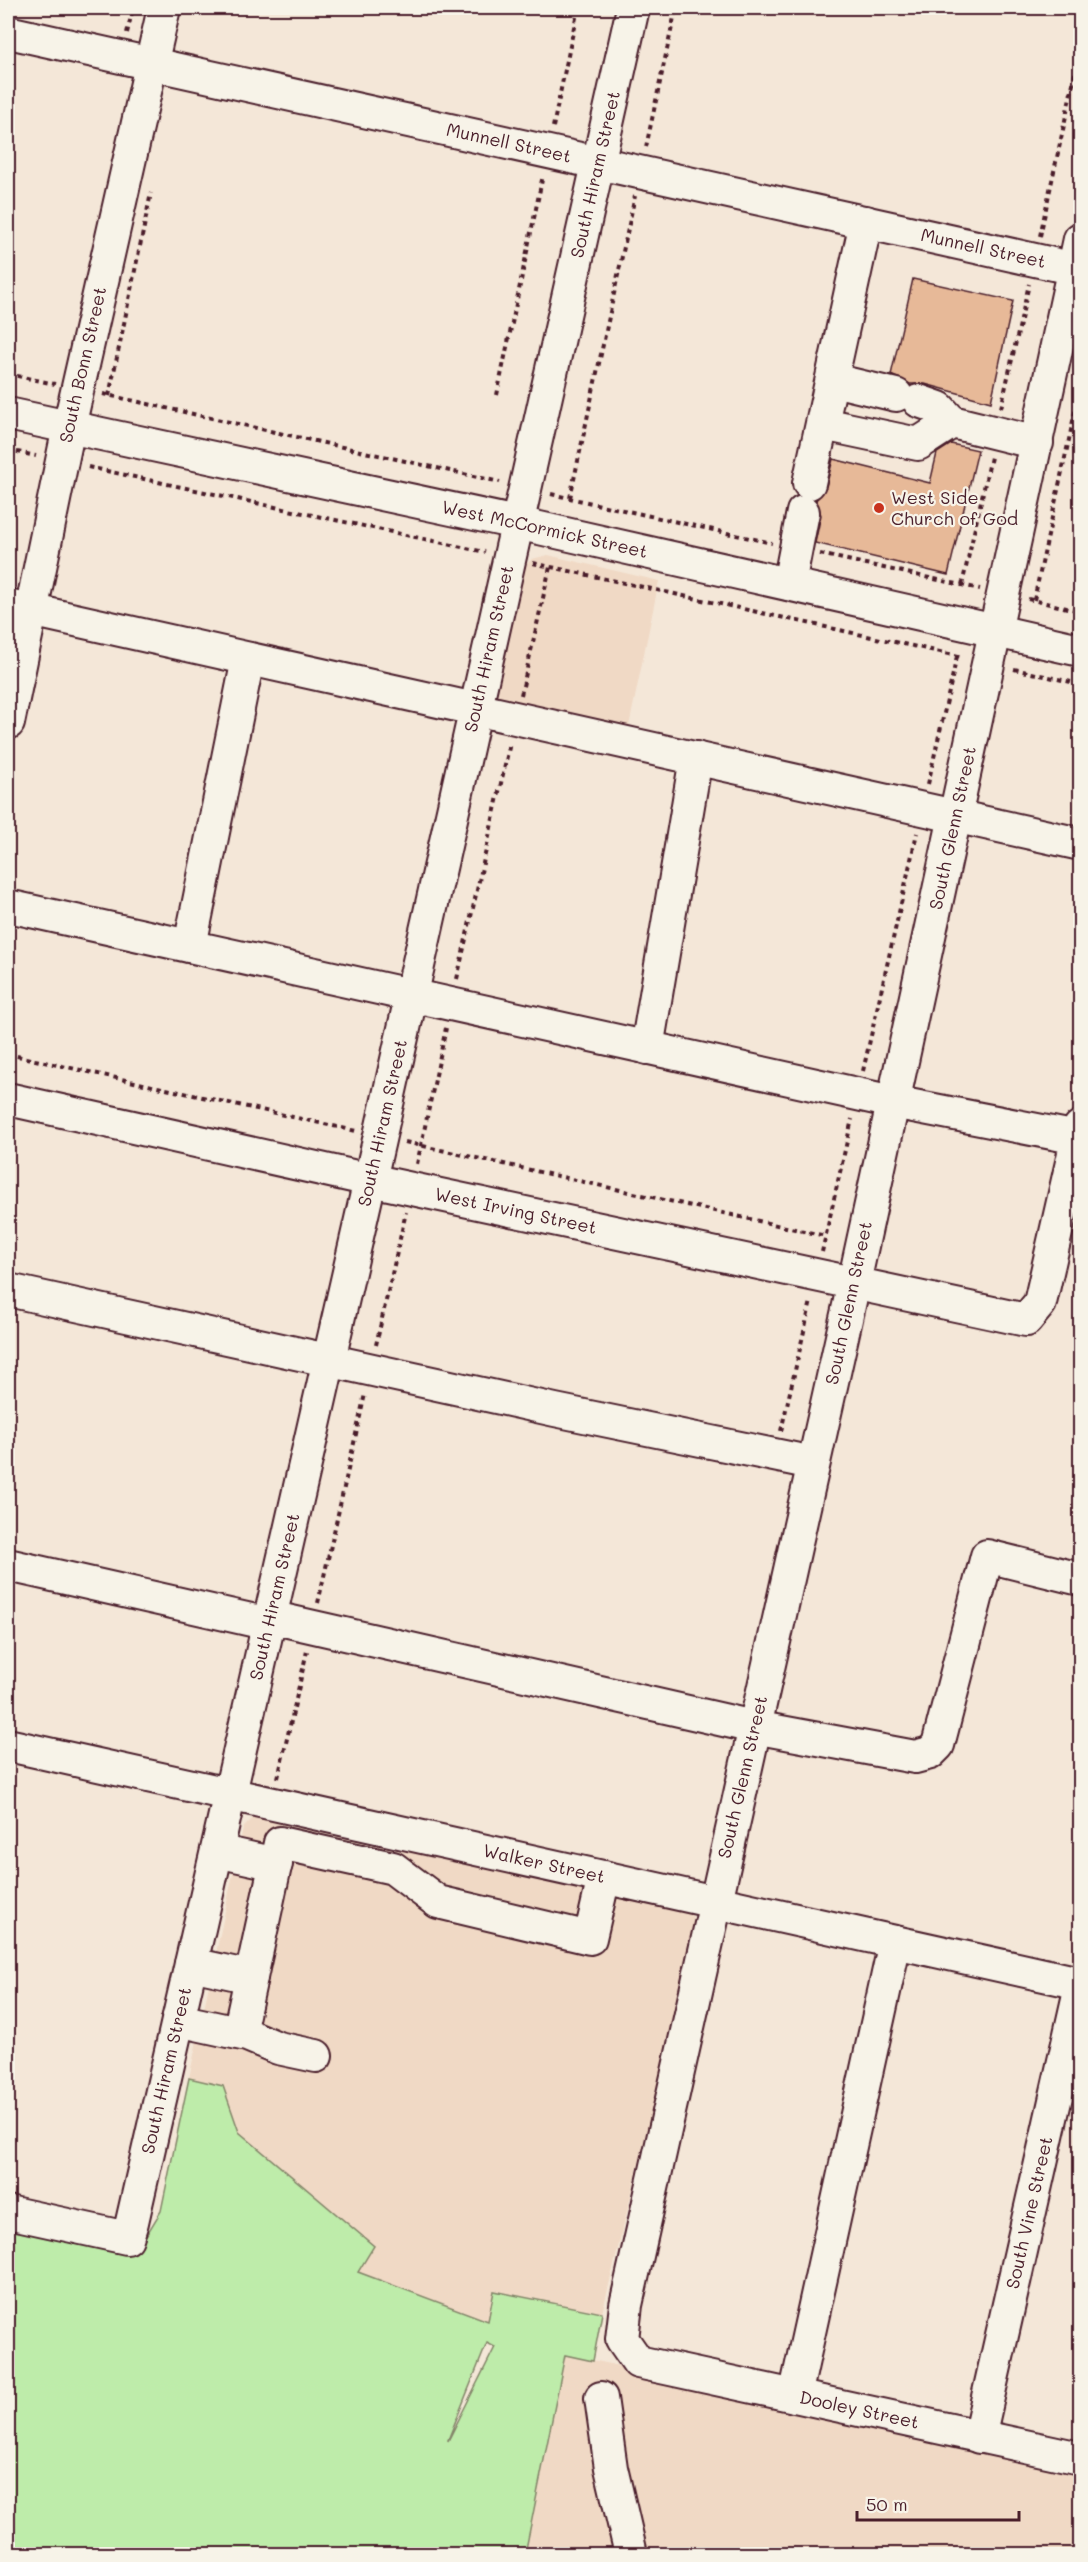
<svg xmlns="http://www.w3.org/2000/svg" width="1088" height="2562" viewBox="0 0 1088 2562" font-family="Mali,sans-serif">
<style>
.built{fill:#f0d9c5}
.green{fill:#beecaa;stroke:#84866a;stroke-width:1.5;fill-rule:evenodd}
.building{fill:#e7b998;stroke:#4a1f2b;stroke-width:1.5}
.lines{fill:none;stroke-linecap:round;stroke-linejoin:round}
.minor-casing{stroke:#4a1f2b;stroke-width:36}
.path{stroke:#4a1f2b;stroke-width:4;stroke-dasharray:4.5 4.5;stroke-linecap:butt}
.minor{stroke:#f7f3e8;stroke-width:32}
.poi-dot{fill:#c8321e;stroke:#f7f3e8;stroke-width:2}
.labels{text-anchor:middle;stroke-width:4.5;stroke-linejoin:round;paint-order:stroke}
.street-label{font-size:18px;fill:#4a1f2b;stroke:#f7f3e8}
.poi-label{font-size:18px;fill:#4a1f2b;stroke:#f7f3e8;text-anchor:start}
</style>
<rect width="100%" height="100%" fill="#f4e7d8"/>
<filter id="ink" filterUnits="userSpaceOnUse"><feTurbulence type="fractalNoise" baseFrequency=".0167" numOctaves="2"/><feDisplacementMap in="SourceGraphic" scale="12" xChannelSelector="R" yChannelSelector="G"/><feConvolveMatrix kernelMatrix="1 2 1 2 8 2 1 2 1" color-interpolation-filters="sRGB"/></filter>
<g filter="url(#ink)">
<path class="built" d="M548,555L659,581L627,736L492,705L522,568L532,559Z
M253,1818H272L689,1912L698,1924L602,2313L495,2291L489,2321L357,2272L374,2246L239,2132L223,2086L189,2078L243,1828Z
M565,2354L1080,2468V2554H525Z"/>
<path class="green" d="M189,2078L223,2086L239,2132L374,2246L358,2272L488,2321L494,2291L602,2313L593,2361L565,2355L525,2554H8V2226L120,2252L144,2239L161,2211ZM487,2343L495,2347L448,2441V2440Z"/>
<path class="building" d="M913,279L1013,301L991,402L925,384H910L891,375Z
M951,444L978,450L948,575L815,543L821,515L816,500L826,487L833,459L930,483L937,453Z"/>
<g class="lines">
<g class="minor-casing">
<g id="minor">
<path id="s1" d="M8,32L1080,270"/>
<path id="s2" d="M1080,239L854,1283L626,2305L622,2339L638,2362L1080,2458"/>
<path d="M833,380L896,395"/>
<path d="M919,401L939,408L952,422"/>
<path id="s3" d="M8,414L517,523L1080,650"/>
<path d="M823,424L918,444L952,422L1037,443"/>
<path d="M809,483L866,222"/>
<path d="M789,584L803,512"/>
<path d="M8,605L1080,844"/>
<path id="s4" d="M8,723L69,427L164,8"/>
<path d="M8,906L893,1102L1078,1138"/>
<path d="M190,946L248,659"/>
<path d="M647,1048L696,758"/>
<path id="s5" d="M8,1099L370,1180L1026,1320L1040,1303L1080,1127"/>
<path d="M8,1290L555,1410L813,1463"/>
<path d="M8,1565L269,1624"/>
<path d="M270,1617L754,1727L915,1757L930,1753L938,1745L987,1556L1080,1579"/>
<path id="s6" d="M8,1745L1080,1983"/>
<path d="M217,1851L276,1864"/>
<path d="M191,1964L251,1977"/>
<path d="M178,2020L247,2035L278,2048L316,2056"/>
<path d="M239,2033L280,1843L393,1868L438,1902L590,1938L604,1877"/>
<path id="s7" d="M8,2212L127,2238L132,2222L370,1180L633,8"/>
<path d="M795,2396L895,1942"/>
<path d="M601,2398L611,2468L631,2554"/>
<path id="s8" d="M979,2437L1080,1990"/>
</g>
</g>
<path class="path" d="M127,33L133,8
M553,127L578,8
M646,147L676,8
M1040,236L1080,51
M8,374L55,384
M103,394L500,482
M497,395L543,175
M109,396L151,193
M1001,408L1029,284
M8,450L36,456
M88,467L485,552
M551,494L772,543
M570,498L635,196
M820,554L980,589
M533,563L963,657
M962,585L991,457
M1028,599L1080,611
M1034,600L1080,389
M1014,669L1080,684
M521,695L550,567
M928,784L957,656
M457,979L510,743
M8,1054L356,1131
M863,1071L917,833
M405,1142L826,1236
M417,1164L446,1028
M822,1252L852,1119
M376,1345L406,1212
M781,1431L811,1301
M318,1603L365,1394
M278,1778L307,1651"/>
<use href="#minor" class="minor"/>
</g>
</g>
<circle class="poi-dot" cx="879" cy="508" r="6"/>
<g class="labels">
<g class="street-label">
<text dy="6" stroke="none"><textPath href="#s1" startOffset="513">Munnell Street</textPath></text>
<text dy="6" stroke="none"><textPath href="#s7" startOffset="2238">South Hiram Street</textPath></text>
<text dy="6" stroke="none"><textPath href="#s1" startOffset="999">Munnell Street</textPath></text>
<text dy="6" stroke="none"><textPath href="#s4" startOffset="366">South Bonn Street</textPath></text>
<text dy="6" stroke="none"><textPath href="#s3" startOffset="549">West McCormick Street</textPath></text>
<text dy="6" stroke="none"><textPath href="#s7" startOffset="1752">South Hiram Street</textPath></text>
<text transform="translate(953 828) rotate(-78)" y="6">South Glenn Street</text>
<text dy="6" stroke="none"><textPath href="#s7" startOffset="1266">South Hiram Street</textPath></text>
<text dy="6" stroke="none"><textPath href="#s5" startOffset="520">West Irving Street</textPath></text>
<text transform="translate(849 1303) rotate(-78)" y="6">South Glenn Street</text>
<text dy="6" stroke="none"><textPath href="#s7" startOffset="780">South Hiram Street</textPath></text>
<text transform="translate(743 1777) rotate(-77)" y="6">South Glenn Street</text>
<text dy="6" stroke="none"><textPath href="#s6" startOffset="549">Walker Street</textPath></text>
<text dy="6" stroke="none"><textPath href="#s7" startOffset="294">South Hiram Street</textPath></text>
<text dy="6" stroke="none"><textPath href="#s8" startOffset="230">South Vine Street</textPath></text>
<text dy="6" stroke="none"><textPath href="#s2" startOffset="2404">Dooley Street</textPath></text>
</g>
<g class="poi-label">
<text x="891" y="504">West Side<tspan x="891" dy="21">Church of God</tspan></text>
</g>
</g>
<rect width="1088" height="2562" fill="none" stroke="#f7f3e8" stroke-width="30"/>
<rect x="15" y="15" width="1058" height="2532" fill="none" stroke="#4a1f2b" stroke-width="2" filter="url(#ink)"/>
<path d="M857 2511v9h162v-9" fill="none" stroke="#4a1f2b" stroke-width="3"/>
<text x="866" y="2511" font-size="18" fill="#4a1f2b" stroke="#f7f3e8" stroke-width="4.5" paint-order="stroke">50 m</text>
</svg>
